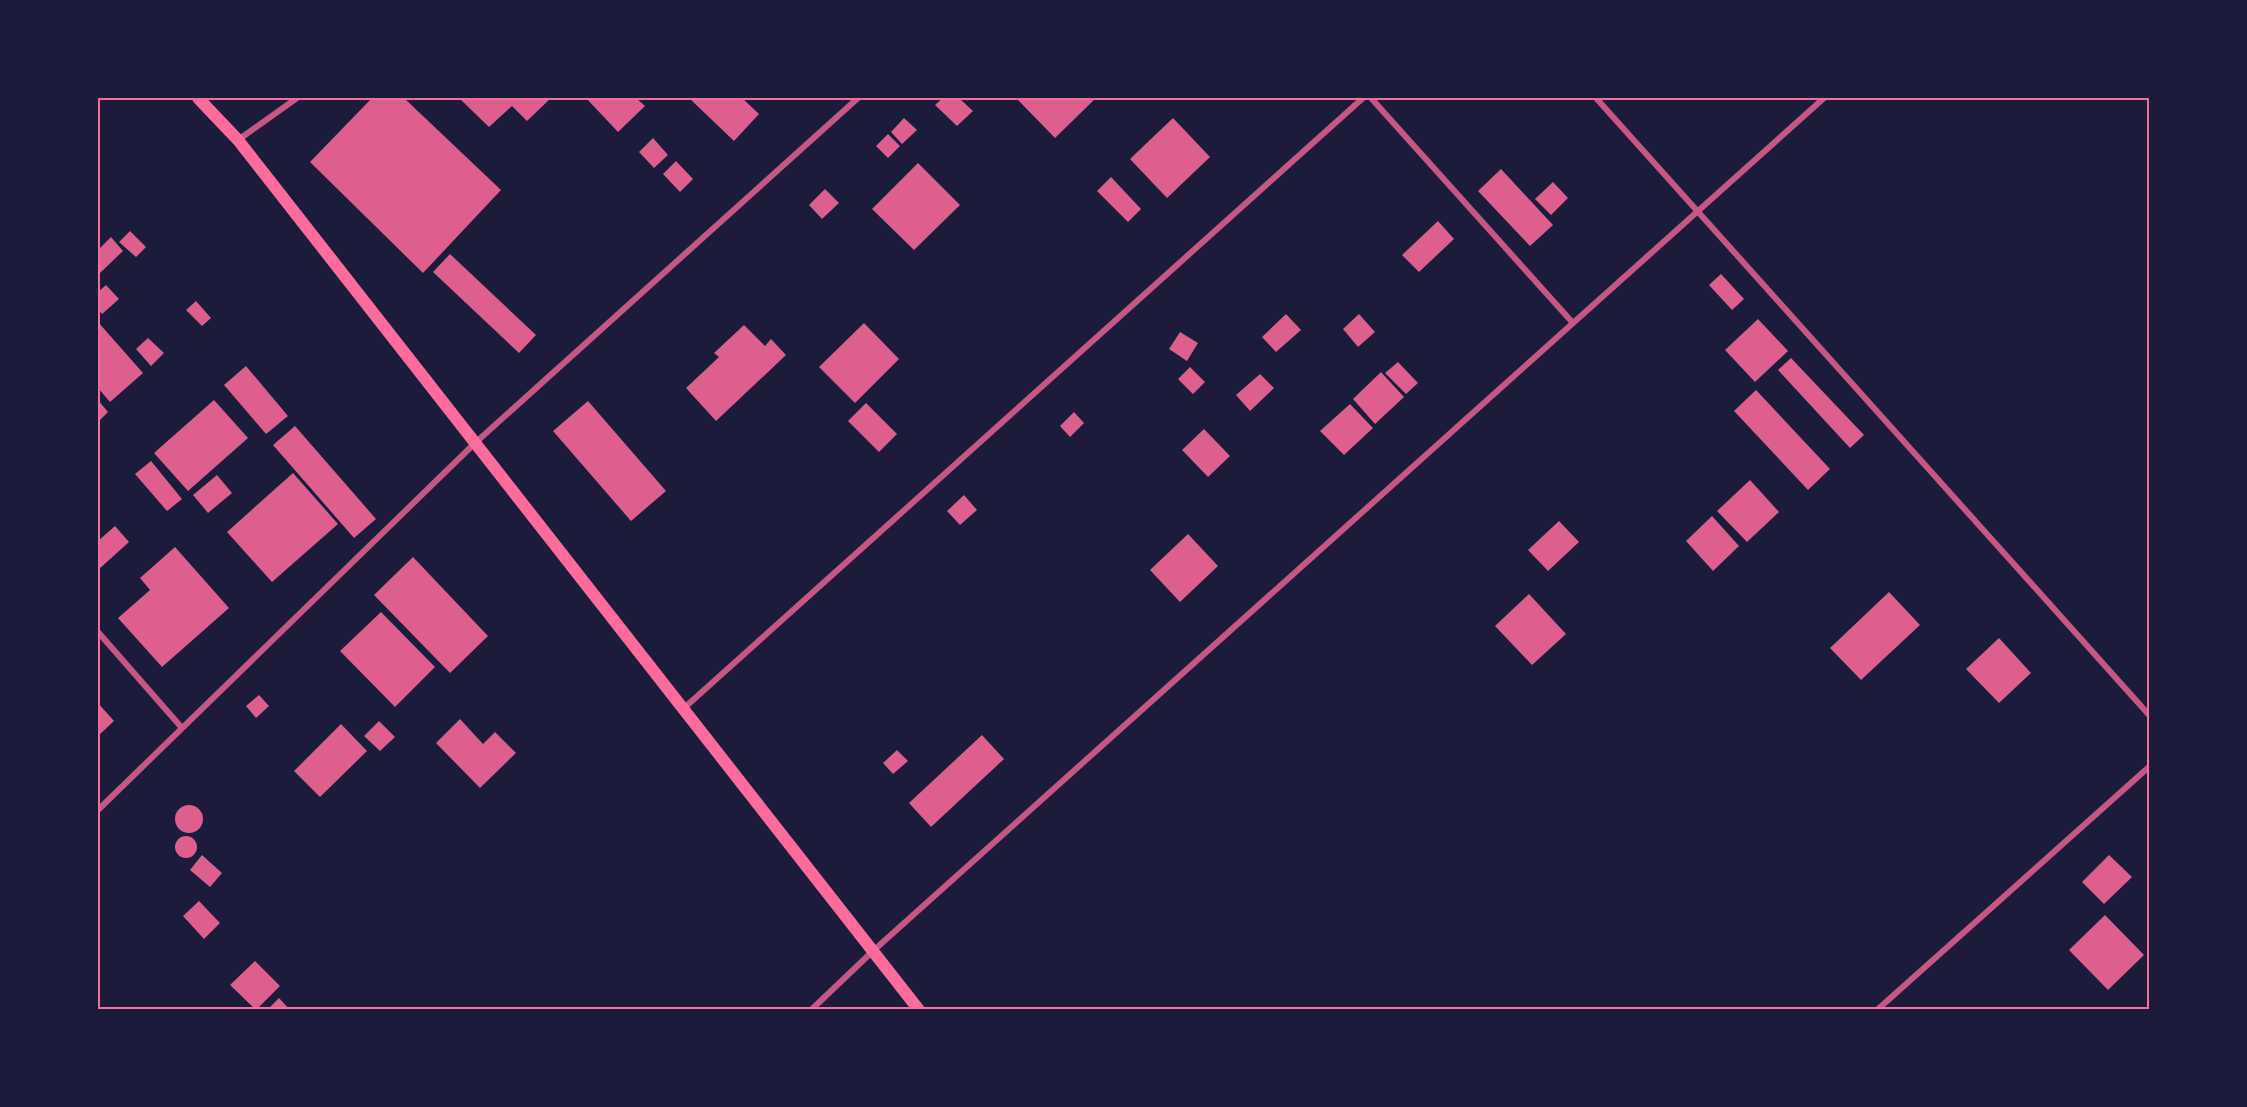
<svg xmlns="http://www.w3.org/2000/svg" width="2247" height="1107" viewBox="0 0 2247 1107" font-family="'Varela Round',sans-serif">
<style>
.building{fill:#dd5f8e}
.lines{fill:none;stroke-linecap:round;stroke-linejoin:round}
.minor{stroke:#c65784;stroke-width:6}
.secondary{stroke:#ff6b9d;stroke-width:12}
.neatline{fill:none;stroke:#ff6b9d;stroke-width:2}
</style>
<rect width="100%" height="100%" fill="#1b1b3a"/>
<path class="building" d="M372,98H404L501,190L423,273L310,162Z
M459,98H551L527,121L512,106L489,127Z
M586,98H614L616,100L636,98L645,106L618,132Z
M689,98H742L759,114L734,141Z
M943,98H959L973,111L957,126L935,105Z
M1016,98H1096L1055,138Z
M904,118L917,130L902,144L891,132Z
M1173,118L1210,157L1167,198L1130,159Z
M888,134L900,146L888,158L876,146Z
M653,138L668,155L654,168L639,152Z
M676,161L693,179L680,192L663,174Z
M918,163L960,205L914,250L872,209Z
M1501,169L1553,225L1530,246L1478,191Z
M1111,177L1141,209L1128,222L1097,191Z
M1553,182L1568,198L1551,215L1535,199Z
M825,189L839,203L822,219L809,205Z
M1438,221L1454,239L1419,272L1402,255Z
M130,231L146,247L136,257L119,242Z
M111,237L123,251L100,273L98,250Z
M450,254L536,335L519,353L433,272Z
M1721,274L1744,299L1732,310L1709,285Z
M106,285L119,299L102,314L98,309V292Z
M196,301L211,318L202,326L186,310Z
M1286,314L1301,330L1276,352L1262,337Z
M1359,314L1375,332L1358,347L1343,329Z
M1758,319L1788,351L1755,382L1725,350Z
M98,322L143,373L110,402L98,388Z
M864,323L899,359L855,403L819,367Z
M744,325L765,346L771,339L786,355L716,421L686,388L719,357L714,353Z
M1180,332L1198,343L1187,361L1169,349Z
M148,338L164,353L151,366L136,349Z
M1791,358L1864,435L1850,448L1778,370Z
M1398,362L1418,383L1406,394L1385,373Z
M246,366L288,416L266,434L224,385Z
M1190,367L1205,382L1193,394L1178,379Z
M1381,372L1404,397L1375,424L1353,399Z
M1260,374L1274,388L1250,411L1236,395Z
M1756,390L1830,469L1808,490L1734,411Z
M98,400L108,412L98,422Z
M214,400L248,438L188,491L154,453Z
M588,401L666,491L631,521L553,431Z
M866,403L897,434L879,452L848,421Z
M1350,404L1373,428L1344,455L1320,431Z
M1074,412L1084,423L1070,437L1060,426Z
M295,426L376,519L354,538L273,445Z
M1204,429L1230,456L1208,477L1182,450Z
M151,461L182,499L167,511L135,474Z
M293,473L338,524L272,582L227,532Z
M217,475L232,493L208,513L193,495Z
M1750,480L1779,512L1747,542L1717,511Z
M964,495L977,510L960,525L947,511Z
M1712,516L1739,546L1713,571L1686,541Z
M1559,521L1579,542L1548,571L1528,550Z
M115,526L129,542L98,570V541Z
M1188,534L1218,566L1180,602L1150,570Z
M175,547L229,608L162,667L118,618L150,590L140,578Z
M413,557L488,636L450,673L374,595Z
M1889,592L1920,625L1861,680L1830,648Z
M1529,594L1566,634L1532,665L1495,626Z
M381,612L435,667L395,707L340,651Z
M1999,638L2031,673L1999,703L1966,669Z
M259,695L269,706L256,718L246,706Z
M98,703L114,721L98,736Z
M460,719L483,744L495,732L516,753L480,788L436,743Z
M379,721L395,737L380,751L364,736Z
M341,724L367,751L320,797L294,771Z
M982,735L1004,759L931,827L909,803Z
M897,750L908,761L893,774L883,763Z
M175 819a14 14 0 1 1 28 0a14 14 0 1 1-28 0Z
M175 847a11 11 0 1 1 22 0a11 11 0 1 1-22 0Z
M202,855L222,873L210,887L190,870Z
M2109,855L2132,877L2104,904L2082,882Z
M199,901L220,923L204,939L183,916Z
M2105,915L2144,955L2108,990L2069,950Z
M255,961L280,986L256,1010L230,985Z
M279,998L290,1010H267Z"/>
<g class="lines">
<path class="minor" d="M1371,98L1573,323
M1596,98L2150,716
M238,140L297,98
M98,632L182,728
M683,709L1363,98
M98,810L474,444L858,98
M811,1010L873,951L1824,98
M1877,1010L2150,766"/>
<path class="secondary" d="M198,98L238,140L919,1010"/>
</g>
<rect width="2247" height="1107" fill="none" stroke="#1b1b3a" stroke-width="198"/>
<rect x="99" y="99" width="2049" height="909" class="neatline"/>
</svg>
